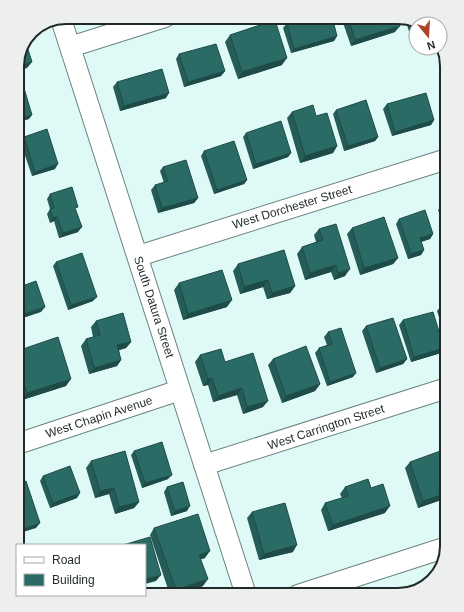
<svg xmlns="http://www.w3.org/2000/svg" width="464" height="612" viewBox="0 0 464 612" font-family="Arial,sans-serif">
<style>
.lines{fill:none;stroke-linecap:round;stroke-linejoin:round}
.minor-casing{stroke:#6c8480;stroke-width:22}
.minor{stroke:#fff;stroke-width:20}
.wall{fill:#255c57}
.shaded-wall{fill:#1e4b47}
.building{fill:#2b6b65;stroke:#1e4b47}
.labels{text-anchor:middle;stroke-width:4;stroke-linejoin:round;paint-order:stroke}
.street-label{font-size:12px;fill:#1f2927;stroke:#fff}
.rim{fill:none;stroke:#1f2927;stroke-width:2}
</style>
<rect width="100%" height="100%" fill="#dff9f6"/>
<g class="lines">
<g class="minor-casing">
<path id="minor" d="M61,19L246,595
M70,47L165,17
M138,256L447,159
M17,444L180,390
M204,465L447,388
M298,595L447,547"/>
</g>
<use href="#minor" class="minor"/>
</g>
<path class="wall" d="M341,17H397L395,32L351,46Z
M405,18L423,24H416V33L410,35Z
M287,23L337,36L334,41L291,53L283,28Z
M230,35L282,65L238,79L225,42Z
M179,54L225,71L221,76L184,87L176,59Z
M117,82L166,98L120,111L113,87Z
M387,104L434,120L431,125L392,136L383,109Z
M336,110L378,137L375,141L344,151L333,114Z
M292,112L316,116L337,146L333,153L300,163L287,118Z
M246,133L291,153L288,157L253,169L243,137Z
M24,137L55,169L32,176L20,141Z
M204,151L247,180L244,184L214,194L201,156Z
M163,167L198,198L194,203L158,213L151,190L155,185L164,183L160,171Z
M50,194L76,211L78,232L59,238L54,221L50,223L47,214L50,209L47,199Z
M447,202V237L438,210L443,203Z
M399,219L433,234L430,239L421,242L424,250L421,255L408,259L396,224Z
M352,228L398,258L393,264L360,275L347,234Z
M319,229L345,276L334,280L331,272L305,280L297,254L302,247L316,242L314,235Z
M56,262L93,301L68,310L53,266Z
M238,264L295,286L290,293L267,299L263,287L240,294L233,271Z
M179,283L227,307L183,320L174,290Z
M447,304V342L437,311L440,307Z
M403,320L444,348L441,353L411,362L399,325Z
M96,321L131,342L126,348L119,350L121,360L117,366L89,374L81,346L86,339L93,337L91,327Z
M366,326L407,359L403,364L376,373L362,331Z
M328,332L353,377L327,386L315,353L319,348L327,345L324,337Z
M17,351L66,386L22,400L17,384Z
M200,355L225,362L263,407L243,414L237,395L213,402L208,385L203,386L195,362Z
M273,359L320,384L315,391L282,403L268,365Z
M134,451L168,479L142,488L131,455Z
M91,461L139,502L134,508L115,514L109,494L95,498L86,468Z
M410,462L447,498L418,508L405,468Z
M43,476L77,498L50,508L40,481Z
M167,487L187,511L171,516L164,492Z
M345,487L371,488L385,513L328,531L321,510L325,503L342,498L340,494Z
M252,512L293,552L259,560L247,518Z
M154,528L205,558L201,559L203,586L178,595H170L150,535Z"/>
<path class="shaded-wall" d="M400,26L395,32L351,46L355,40Z
M415,28H416V33L410,35Z
M337,36L334,41L291,53L294,49Z
M287,58L282,65L238,79L242,72Z
M32,62L27,68L17,71V67L18,66Z
M225,71L221,76L184,87L188,82Z
M169,93L166,98L120,111L124,106Z
M32,115L29,119L17,123V119Z
M434,120L431,125L392,136L395,132Z
M378,137L375,141L344,151L348,146Z
M337,146L333,153L300,163L305,156Z
M291,153L288,157L253,169L256,164Z
M58,164L55,169L32,176L35,172Z
M247,180L244,184L214,194L217,190Z
M198,198L194,203L158,213L162,208Z
M57,217L54,221L50,223L53,218Z
M82,227L78,232L59,238L63,233Z
M433,234L430,239L417,243L420,238Z
M424,250L421,255L408,259L411,254Z
M398,258L393,264L360,275L364,268Z
M336,265L331,272L305,280L310,273Z
M350,269L345,276L334,280L338,273Z
M268,280L263,287L240,294L244,287Z
M295,286L290,293L267,299L272,293Z
M97,297L93,301L68,310L71,305Z
M232,300L227,307L183,320L188,314Z
M45,307L41,312L17,320L18,316Z
M131,342L126,348L113,352L117,345Z
M444,348L441,353L411,362L414,357Z
M407,359L403,364L376,373L380,368Z
M121,360L117,366L89,374L94,368Z
M356,373L353,377L327,386L330,382Z
M212,378L208,385L203,386L208,379Z
M71,379L66,386L22,400L27,393Z
M320,384L315,391L282,403L286,396Z
M242,388L237,395L213,402L218,396Z
M268,401L263,407L243,414L247,407Z
M172,475L168,479L142,488L145,483Z
M114,488L109,494L95,498L100,491Z
M80,493L77,498L50,508L53,503Z
M447,493V498L418,508L423,501Z
M139,502L134,508L115,514L119,507Z
M190,506L187,511L171,516L175,511Z
M390,506L385,513L328,531L333,525Z
M40,523L36,528L17,534V531Z
M297,545L293,552L259,560L264,554Z
M210,551L205,558L195,561L199,555Z
M161,575L156,581L145,584V579Z
M208,579L203,586L178,595H172L176,590Z"/>
<path class="building" d="M307,17H332L337,36L294,49L287,23Z
M348,17H397L400,26L355,40Z
M275,20L287,58L242,72L230,35Z
M412,20L423,24H416V28H415Z
M26,43L32,62L18,66L17,62Z
M216,44L225,71L188,82L179,54Z
M162,69L169,93L124,106L117,82Z
M21,78L32,115L17,119V79Z
M426,93L434,120L395,132L387,104Z
M366,100L378,137L348,146L336,110Z
M313,105L316,116L327,113L337,146L305,156L292,112Z
M281,121L291,153L256,164L246,133Z
M47,129L58,164L35,172L24,137Z
M234,141L247,180L217,190L204,151Z
M186,160L198,198L162,208L155,185L168,181L163,167Z
M72,187L78,207L75,208L82,227L63,233L57,217L53,218L50,209L54,208L50,194Z
M447,202V216L443,203Z
M425,210L433,234L420,238L424,250L411,254L399,219Z
M384,217L398,258L364,268L352,228Z
M336,224L350,269L338,273L336,265L310,273L302,247L323,240L319,229Z
M284,250L295,286L272,293L268,280L244,287L238,264Z
M82,253L97,297L71,305L56,262Z
M222,270L232,300L188,314L179,283Z
M36,281L45,307L18,316L17,314V288Z
M447,304V327L440,307Z
M433,312L444,348L414,357L403,320Z
M123,313L131,342L117,345L121,360L94,368L86,339L100,335L96,321Z
M393,318L407,359L380,368L366,326Z
M341,328L356,373L330,382L319,348L332,344L328,332Z
M58,337L71,379L27,393L17,363V351Z
M306,346L320,384L286,396L273,359Z
M221,349L225,362L253,353L268,401L247,407L242,388L218,396L212,378L208,379L200,355Z
M162,442L172,475L145,483L134,451Z
M443,450L445,456H447V493L423,501L410,462Z
M125,451L139,502L119,507L114,488L100,491L91,461Z
M70,466L80,493L53,503L43,476Z
M368,479L371,488L383,484L390,506L333,525L325,503L348,496L345,487Z
M26,481L40,523L17,531V484Z
M183,482L190,506L175,511L167,487Z
M285,503L297,545L264,554L252,512Z
M198,514L210,551L199,555L208,579L176,590L154,528Z
M150,537L161,575L145,579V545H123Z"/>
<g class="labels">
<g class="street-label">
<text transform="translate(292 207) rotate(-17)" y="4">West Dorchester Street</text>
<text transform="translate(154 307) rotate(72)" y="4">South Datura Street</text>
<text transform="translate(99 417) rotate(-18)" y="4">West Chapin Avenue</text>
<text transform="translate(326 427) rotate(-18)" y="4">West Carrington Street</text>
</g>
</g>
<path d="M0 0H464V612H0ZM66 24H398A42 42 0 0 1 440 66V546A42 42 0 0 1 398 588H66A42 42 0 0 1 24 546V66A42 42 0 0 1 66 24Z" fill="#edeeee" fill-rule="evenodd"/>
<path class="rim" d="M66 24H398A42 42 0 0 1 440 66V546A42 42 0 0 1 398 588H66A42 42 0 0 1 24 546V66A42 42 0 0 1 66 24Z"/>
<rect x="16" y="544" width="130" height="52" fill="#ffffff" stroke="#a5a9a9"/>
<rect x="24" y="557" width="20" height="6" fill="#ffffff" stroke="#a5a9a9"/>
<text x="52" y="564" font-size="12" fill="#1f2927">Road</text>
<rect x="24" y="574" width="20" height="12" fill="#2b6b65" stroke="#a5a9a9"/>
<text x="52" y="584" font-size="12" fill="#1f2927">Building</text>
<g transform="translate(428 36) rotate(162)"><circle r="19" fill="#ffffff" stroke="#a5a9a9"/>
<path d="M0-3L7 15L0 10L-7 15Z" fill="#ac4326"/>
<text y="-6" font-size="11" font-weight="bold" text-anchor="middle" fill="#1f2927">N</text>
</g>
</svg>
